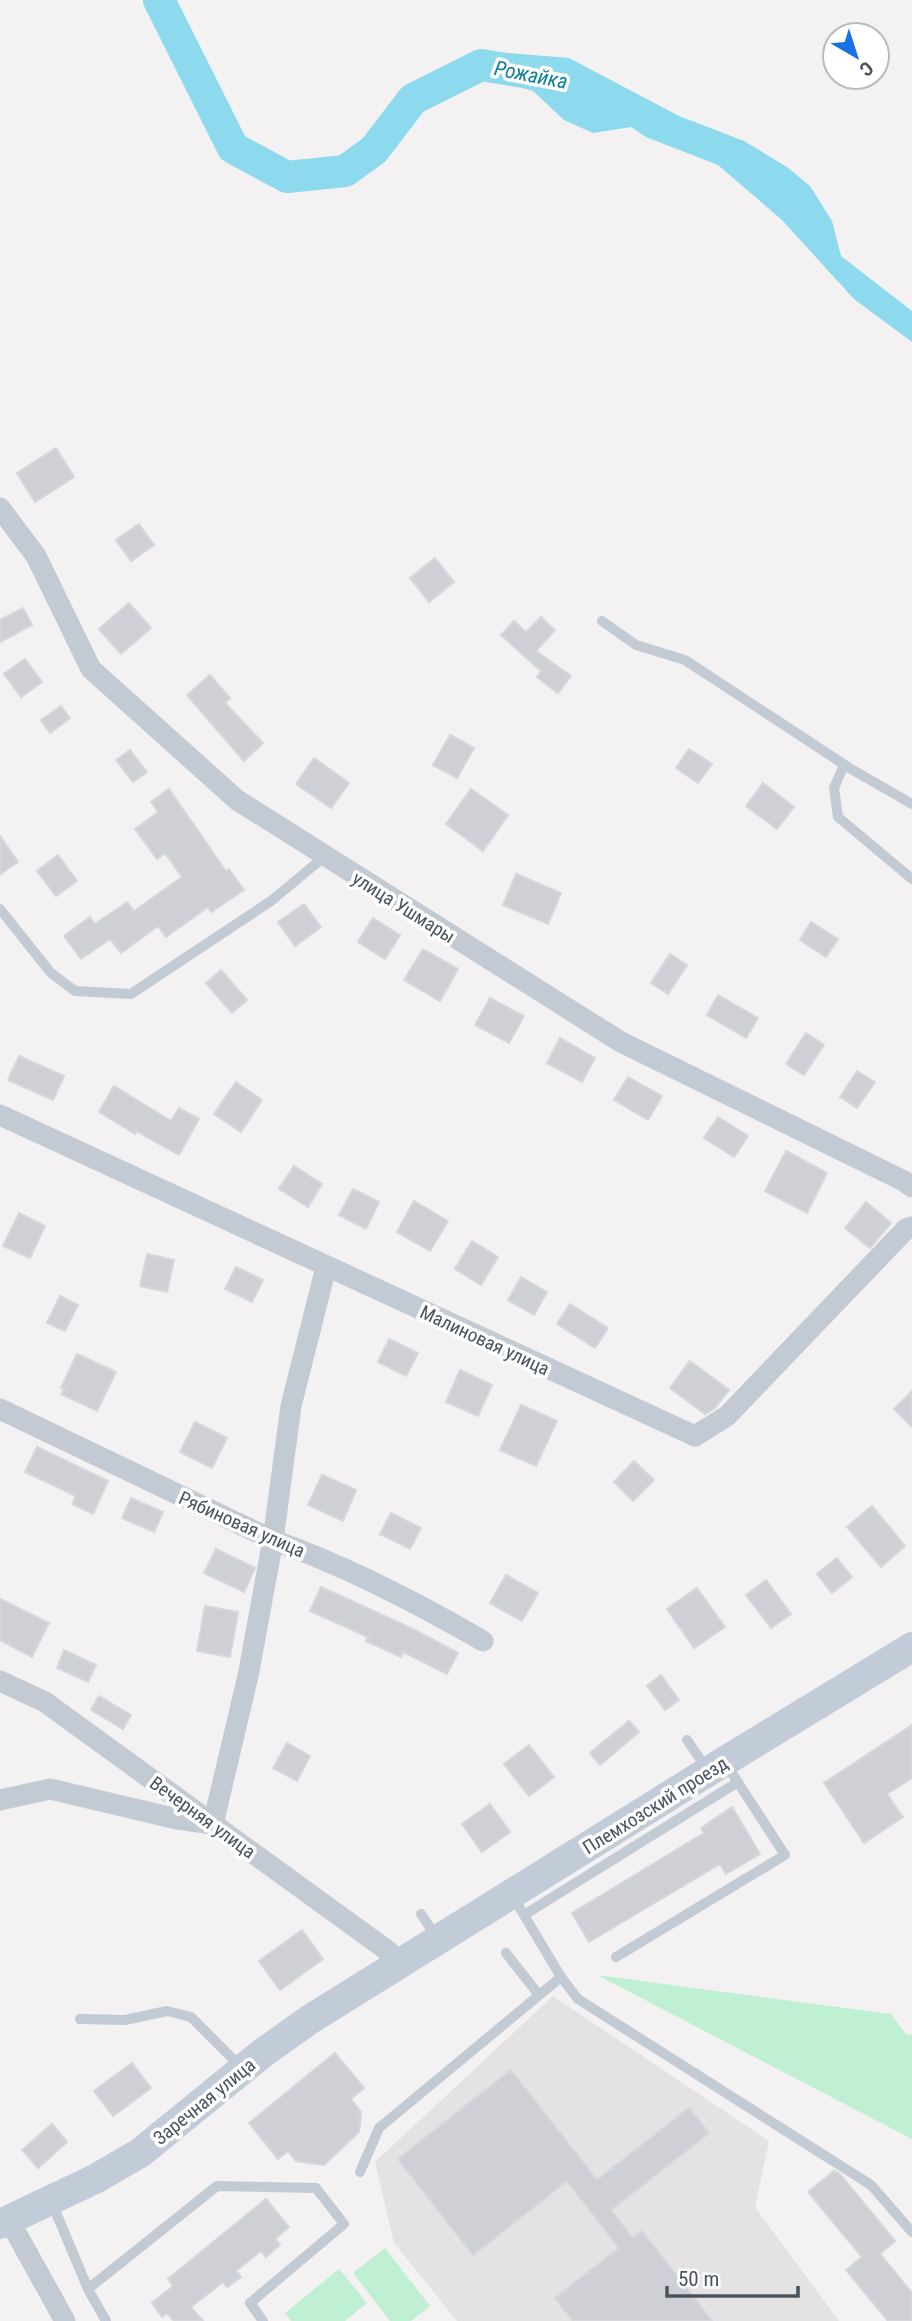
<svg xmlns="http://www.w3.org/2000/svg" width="912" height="2321" viewBox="0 0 912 2321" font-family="'Roboto Condensed',sans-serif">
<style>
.education{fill:#e4e2e3}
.green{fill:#c0f0d3}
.water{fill:#8dd9ed}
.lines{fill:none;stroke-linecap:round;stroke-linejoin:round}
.river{stroke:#8dd9ed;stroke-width:32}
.building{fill:#ced0d6;stroke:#d5d7dc;stroke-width:2}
.lane{stroke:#c2cbd3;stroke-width:10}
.street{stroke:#c2cbd3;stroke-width:21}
.secondary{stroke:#c2ccd8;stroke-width:30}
.labels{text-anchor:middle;stroke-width:7;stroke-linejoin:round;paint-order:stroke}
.street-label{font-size:19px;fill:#49545f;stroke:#fff}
.water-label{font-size:21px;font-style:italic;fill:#0c809f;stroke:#fff}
</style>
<rect width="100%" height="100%" fill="#f3f1f1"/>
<path class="education" d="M553,1996L769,2141L755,2207L839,2321H457L394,2243L375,2162Z"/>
<path class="green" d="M597,1975L891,2014L906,2034L912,2035V2139Z
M385,2248L430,2306L411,2321H390L353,2273Z
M339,2269L367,2303L345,2321H291L285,2313Z"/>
<path class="water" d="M495,52L569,58L679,116L744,141L787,167L810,186L832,221L841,256L912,311V342L854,299L782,220L718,165L646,137L631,127L593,133L564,120L533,91L510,84L493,76Z"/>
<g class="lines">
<path class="river" d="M159,0L233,148L287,177L345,171L374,150L413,99L481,65L536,74"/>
</g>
<path class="building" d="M56,448L74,477L35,502L17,473Z
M139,524L154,545L131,561L116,540Z
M435,558L454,582L429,602L410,578Z
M129,603L151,628L121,654L99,629Z
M23,608L32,625L0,642V620Z
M541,617L555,630L536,651L571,676L558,693L537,677L541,671L501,635L514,621L526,632Z
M25,659L42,682L21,697L4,674Z
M210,675L230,698L225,703L263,743L244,761L187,695Z
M61,706L70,718L50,733L41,720Z
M450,735L474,748L457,778L433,765Z
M689,749L712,764L698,783L676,768Z
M130,750L147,772L133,782L116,760Z
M314,758L349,783L331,808L296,784Z
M763,783L794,807L777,829L746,806Z
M169,789L226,871L229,869L244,890L211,912L208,907L166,937L158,926L121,953L110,939L81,959L64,936L90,917L95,924L127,902L134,911L182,877L165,853L157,859L135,829L158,812L151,802Z
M471,789L508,815L483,851L446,824Z
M0,836L18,862L0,874Z
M58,855L77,881L56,896L37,871Z
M516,874L561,893L548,924L503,905Z
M304,904L321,927L295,946L278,922Z
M373,918L400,935L385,959L358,942Z
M811,922L838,939L826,957L800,940Z
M423,949L458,969L440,1001L404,980Z
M670,954L687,965L668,994L651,983Z
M221,970L247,1000L232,1013L206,983Z
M718,995L758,1018L746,1038L707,1015Z
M490,998L524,1016L509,1043L475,1025Z
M806,1033L824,1045L804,1075L786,1064Z
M560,1038L595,1058L582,1082L547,1063Z
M19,1056L64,1076L53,1100L8,1080Z
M857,1071L875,1082L857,1108L840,1097Z
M628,1077L662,1096L648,1120L614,1100Z
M236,1082L262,1100L241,1132L214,1114Z
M114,1086L171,1121L179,1108L199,1119L179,1155L136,1131L135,1134L99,1112Z
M718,1117L748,1136L734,1157L704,1138Z
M786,1151L827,1173L807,1213L765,1191Z
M294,1166L322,1184L308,1207L279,1189Z
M353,1189L379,1202L366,1229L339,1215Z
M414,1201L448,1221L430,1251L397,1232Z
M866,1202L891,1223L870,1248L845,1228Z
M19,1213L45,1226L30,1258L3,1246Z
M472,1241L498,1257L481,1285L455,1269Z
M147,1254L174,1260L167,1292L140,1286Z
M236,1267L263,1280L252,1302L225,1289Z
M521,1277L547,1292L534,1315L508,1300Z
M60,1296L78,1305L65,1331L47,1323Z
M570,1304L608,1328L595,1348L557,1324Z
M389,1339L418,1353L406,1376L378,1362Z
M77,1354L116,1372L97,1411L61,1394L64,1389L61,1388Z
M690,1361L729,1390L715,1408L705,1414L670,1388Z
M460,1370L492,1385L478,1416L446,1402Z
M912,1391V1427L894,1409Z
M521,1405L557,1421L536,1466L500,1450Z
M195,1422L227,1438L212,1468L180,1452Z
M37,1447L108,1481L93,1514L72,1504L76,1496L25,1472Z
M634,1461L654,1480L633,1501L614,1482Z
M322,1475L356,1490L343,1521L308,1505Z
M131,1498L163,1512L154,1532L122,1518Z
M872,1506L905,1546L881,1567L847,1527Z
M391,1513L421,1528L410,1549L380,1534Z
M216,1549L255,1568L244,1592L204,1573Z
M837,1558L852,1577L832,1593L817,1574Z
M506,1575L538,1593L522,1621L490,1603Z
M766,1580L791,1614L771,1628L746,1595Z
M321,1587L413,1629L458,1653L447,1674L403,1652L401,1657L366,1641L368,1637L310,1611Z
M697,1588L725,1627L694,1648L667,1609Z
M0,1599L49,1623L32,1657L0,1640Z
M205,1606L238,1612L230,1657L197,1651Z
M64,1650L96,1665L88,1682L57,1668Z
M661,1675L679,1700L665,1710L647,1686Z
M99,1696L131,1715L123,1729L91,1710Z
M629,1721L639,1732L600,1765L590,1753Z
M912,1725V1778L887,1794L903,1817L864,1843L824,1783Z
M287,1743L310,1756L297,1781L273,1768Z
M529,1745L554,1777L529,1796L504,1764Z
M490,1804L510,1832L482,1852L462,1824Z
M732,1807L760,1854L726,1874L720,1864L589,1942L572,1913L704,1833L701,1828Z
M302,1930L323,1959L280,1990L259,1961Z
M335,2053L364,2088L351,2099L361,2112L359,2132L324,2165L296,2161L288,2151L278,2159L249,2123Z
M132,2063L151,2088L113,2116L94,2091Z
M511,2070L597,2180L689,2108L709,2133L611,2210L633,2238L642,2231L712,2321H573L555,2298L619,2248L567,2181L473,2255L398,2159Z
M52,2124L67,2142L38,2168L22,2150Z
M834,2171L840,2174L895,2241L880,2254L912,2293V2321H888L846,2270L862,2257L808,2192Z
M266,2199L289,2227L275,2239L280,2245L266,2257L261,2251L236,2271L241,2277L227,2287L223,2282L191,2307L203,2321H174L167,2313L162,2317L152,2303L173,2286L168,2279Z"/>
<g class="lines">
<path class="lane" d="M602,621L636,645L685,660L851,769L912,804
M844,765L834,788L838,817L912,879
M0,909L51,973L75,991L131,994L271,901L324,857
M687,1740L707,1769
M421,1914L437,1938
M524,1915L738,1782
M506,1953L539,1995
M616,1957L785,1855L726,1764
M561,1977L578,1999L871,2185L912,2232
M80,2019L125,2020L167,2011L191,2017L241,2067
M360,2172L379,2128L561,1977L512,1895
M52,2203L88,2289L106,2321
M88,2289L217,2186L316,2188L344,2224L250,2303L263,2321"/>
<path class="street" d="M0,508L36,556L91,669L237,800L621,1042L904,1181L912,1187
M0,1115L695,1436L727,1416L906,1229L912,1227
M0,1409L273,1540C346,1566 416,1602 483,1641
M0,1681L45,1702L388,1951L399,1964
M0,1800L50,1789L177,1819L213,1824L248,1676L273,1540L291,1406L326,1267
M9,2220L65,2321"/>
<path class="secondary" d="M0,2224L95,2179L140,2153L264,2052L309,2020L725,1761L912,1647"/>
</g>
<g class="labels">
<g class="street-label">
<text transform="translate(404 907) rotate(32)" y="7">улица Ушмары</text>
<text transform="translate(485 1340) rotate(25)" y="7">Малиновая улица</text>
<text transform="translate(242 1524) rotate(24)" y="7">Рябиновая улица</text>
<text transform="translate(655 1805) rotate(-32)" y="7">Племхозский проезд</text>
<text transform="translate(203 1817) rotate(36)" y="7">Вечерняя улица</text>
<text transform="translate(204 2101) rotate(-39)" y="7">Заречная улица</text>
</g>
<g class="water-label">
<text transform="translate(531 75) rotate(11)" y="7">Рожайка</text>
</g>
</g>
<g transform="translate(856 56) rotate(141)"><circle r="33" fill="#ffffff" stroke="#b6bbbf" stroke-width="2"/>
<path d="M0-5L12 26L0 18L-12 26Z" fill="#1871e7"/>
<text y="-10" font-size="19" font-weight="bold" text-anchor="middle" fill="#49545f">С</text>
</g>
<path d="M667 2286v10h131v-10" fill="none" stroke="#49545f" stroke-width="3.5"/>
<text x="678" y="2286" font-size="21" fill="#49545f" stroke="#ffffff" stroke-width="5" paint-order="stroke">50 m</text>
</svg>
